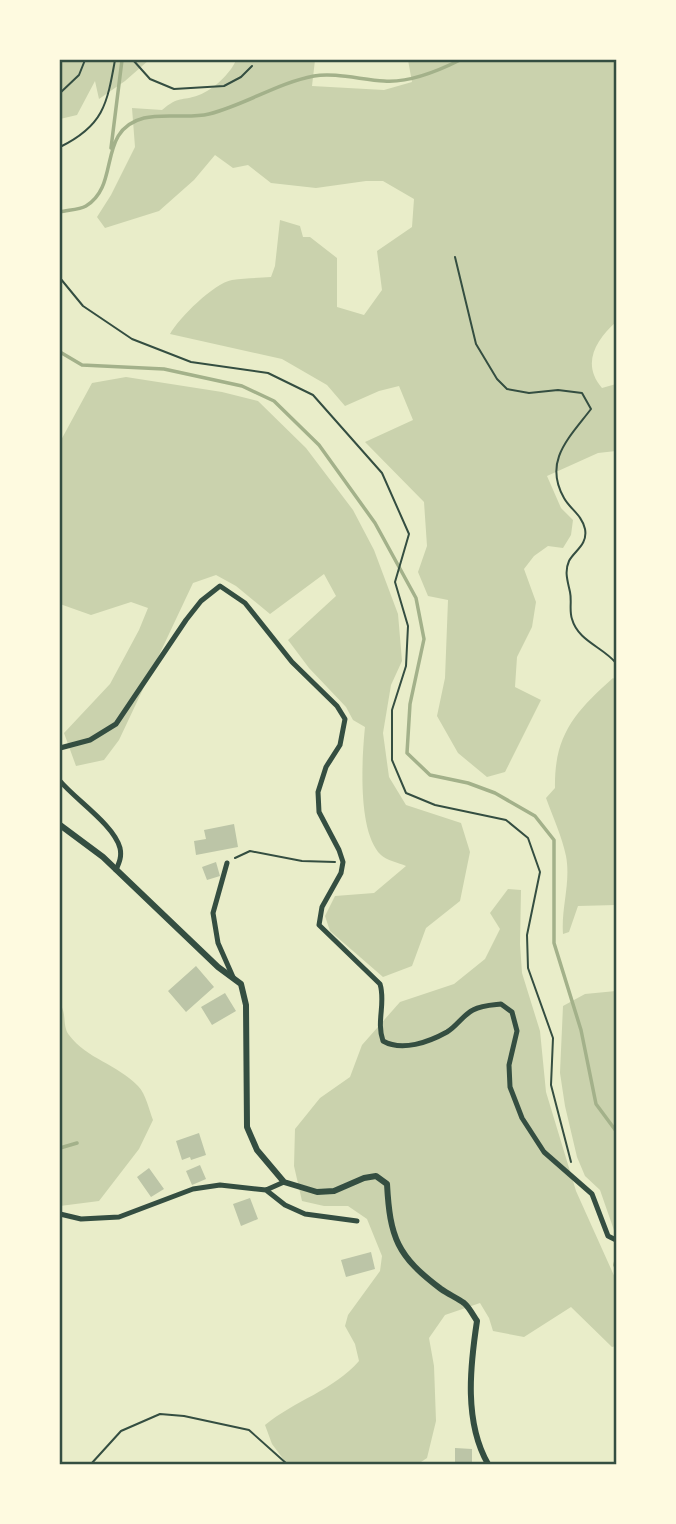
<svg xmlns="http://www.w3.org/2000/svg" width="676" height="1524" viewBox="0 0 676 1524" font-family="'Libre Baskerville',serif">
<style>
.green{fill:#cad2ad}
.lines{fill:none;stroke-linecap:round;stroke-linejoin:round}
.stream{stroke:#a3b18a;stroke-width:3.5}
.building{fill:#bcc5a7}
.path{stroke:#344e41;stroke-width:2}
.minor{stroke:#344e41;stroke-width:5}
.tertiary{stroke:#344e41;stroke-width:6}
.neatline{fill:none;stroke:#344e41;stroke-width:2.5}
</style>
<rect width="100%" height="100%" fill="#e9edc9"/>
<path class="green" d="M60,60H149L125,81L99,99L95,81L77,115L60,119Z
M236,60H315L312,86L384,90L412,82L408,60H616V322C596,340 581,364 602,388L616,384V451L598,453L547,476L561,508L573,520L571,535L563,548L548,546L534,556L524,569L536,602L532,627L517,657L515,687L541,700L505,772L487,777L458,753L437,716L445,678L448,600L428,596L418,572L427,546L424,502L365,442L413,420L399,386L379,391L345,406L327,385L282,359L170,334C179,318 214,283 232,280C245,278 259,278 271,277L275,266L280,220L300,226L303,237H310L337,258V307L364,315L382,290L377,251L412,227L414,199L383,181H366L316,188L271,183L248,165L233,168L215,155L194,180L159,211L105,228L97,217L111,195L135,147L132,108L162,110C180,95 180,102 199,95C213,90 231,73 236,60Z
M126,377L222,392L258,401L306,448L353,510L374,550L398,614L402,661L391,685L383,733L389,777L406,805L461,823L470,852L460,901L426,928L412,966L383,977L330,931L325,916L335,896L374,893L406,866C399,863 386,860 381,855C357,832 362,757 365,727L353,720L346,707L309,668L288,640L336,596L324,574L270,614L236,586L216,575L193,583L119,740L104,760L76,766L64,733L110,684L139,630L148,608L131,602L91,615L60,604V442L92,383Z
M613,678L616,680V905L578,906L569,932L563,934C561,908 571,882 566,856C562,837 553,817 546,798L555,788C554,735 575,712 613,678Z
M508,889L521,890L520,944L522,973L540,1031L546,1092L576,1191L616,1280V1346L612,1347L571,1307L524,1337L493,1331L489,1318L480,1303L445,1315L429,1338L434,1366L436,1421L427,1458L418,1464H287L272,1444L265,1425C294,1401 334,1390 359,1361L355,1344L345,1326L348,1315L380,1271L382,1256L367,1219L348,1206H324L302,1201L294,1166L295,1129L320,1098L350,1077L362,1045L400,1002L454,984L485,959L500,929L490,913Z
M616,991V1236L600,1190L585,1176L577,1157L565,1106L560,1073L563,1006L585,994Z
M60,1004C67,1013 62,1026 69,1035C87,1059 117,1064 138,1086C146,1094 149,1110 153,1120L139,1149L99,1201L60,1206Z"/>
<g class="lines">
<path class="stream" d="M111,148L122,60
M60,212C67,210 79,210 86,206C121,185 96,130 144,118C165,113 188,119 209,114C245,105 277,83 314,76C334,72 363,80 384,81C409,83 438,71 460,60
M60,352L82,365L164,369L242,386L274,401L319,445L375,523L416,598L424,639L410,704L407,753L430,775L468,783L495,793L535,816L554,840V943L581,1030L596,1104L616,1131
M60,1148L77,1143
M616,1260L615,1265L616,1268"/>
</g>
<path class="building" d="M234,824L238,847L196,855L194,841L206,839L204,830Z
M216,862L220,876L207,880L202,867Z
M196,966L214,987L186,1012L168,991Z
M225,993L236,1011L212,1025L201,1007Z
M199,1133L206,1155L191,1160L190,1157L182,1160L176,1141Z
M200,1165L206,1179L192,1185L186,1171Z
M149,1168L164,1189L151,1197L137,1177Z
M250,1198L258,1219L241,1226L233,1204Z
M371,1252L375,1269L346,1277L341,1260Z
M455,1448L472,1449V1464H455Z"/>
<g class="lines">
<path class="path" d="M133,60L150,79L174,89L224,86L241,77L252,66
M60,93L79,75L85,60
M60,147C103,126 107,105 115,60
M455,257L476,344L497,379L507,389L529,393L558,390L582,393L591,409C569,438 543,461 564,498C570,509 582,515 585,529C588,545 574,551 569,561C564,572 568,582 570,592C572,601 569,611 572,619C578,641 603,647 616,663
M60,278L83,306L132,339L191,362L268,373L313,395L382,473L409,534L395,582L408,626L406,666L392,710V760L406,793L435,805L506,820L528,838L540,872L527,935L528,968L553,1038L551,1085L571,1162
M235,858L250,851L302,861L335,862
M91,1464L121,1431L160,1414L184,1416L249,1430L287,1464"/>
<path class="minor" d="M60,748L90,740L116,724L186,620L201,601L220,586L245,603L292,662L337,706L345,719L340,745L326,767L318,792L319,812L339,850L343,862L341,873L322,907L319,925L380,984C386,1003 376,1021 383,1041C402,1052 429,1042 447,1032C457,1026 463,1015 473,1010C482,1005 491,1005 501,1004L512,1012L517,1031L509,1065L510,1087L522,1118L544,1152L592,1194L608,1236L616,1240
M60,781C76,800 114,825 120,848C122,857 119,863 116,870
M227,863L213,913L218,943L233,977
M266,1190L285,1205L305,1214L357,1221
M60,1214L81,1219L119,1217L193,1189L220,1185L266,1190L284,1182"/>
<path class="tertiary" d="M60,825L103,857L218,967L241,984L246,1005L247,1127L257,1150L284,1182L317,1192L334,1191L364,1178L376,1176L387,1184C390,1238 397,1256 441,1289C448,1294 457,1298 464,1303C469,1307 473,1315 477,1321C470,1367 464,1422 488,1464"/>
</g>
<rect width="676" height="1524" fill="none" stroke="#fefae0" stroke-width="122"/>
<rect x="61" y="61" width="554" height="1402" class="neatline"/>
</svg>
